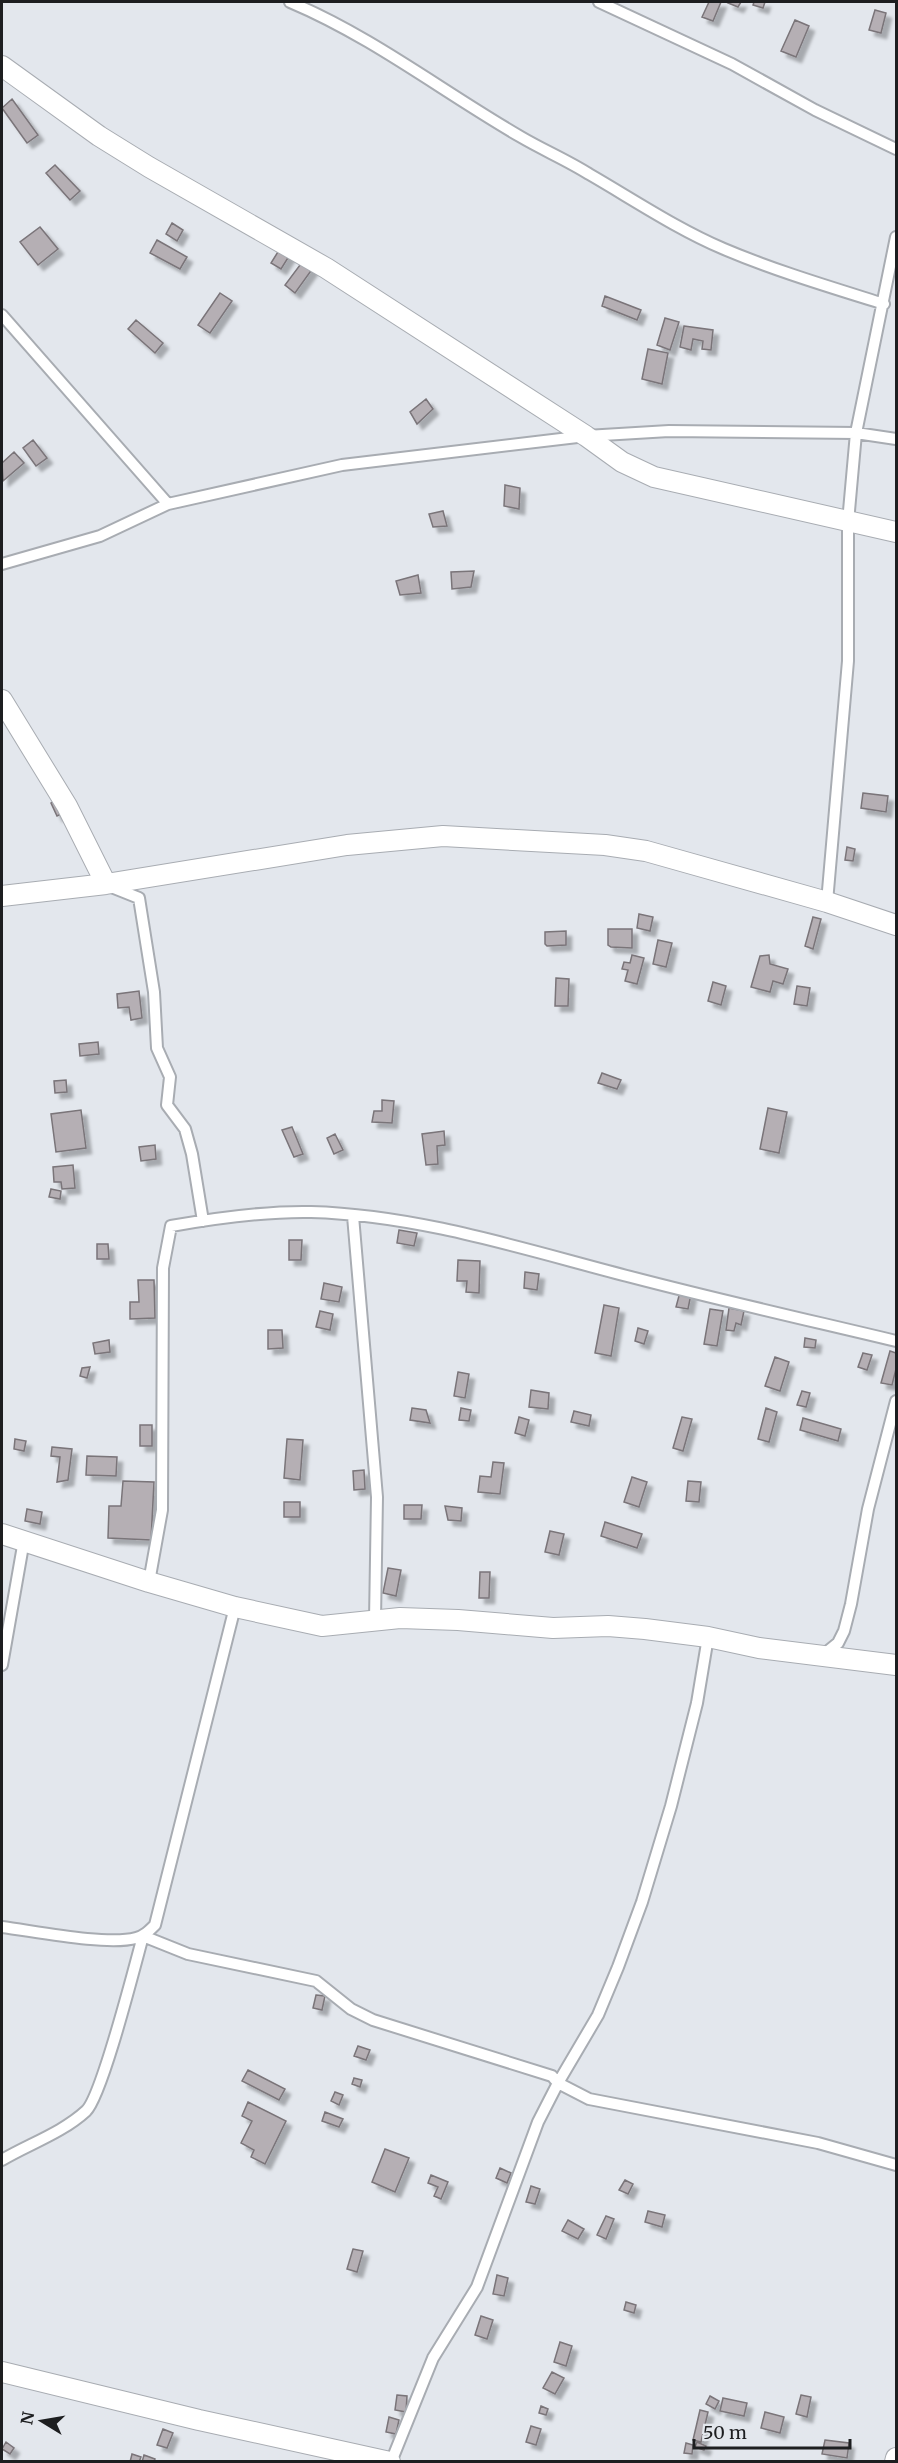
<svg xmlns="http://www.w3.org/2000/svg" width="898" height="2463" viewBox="0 0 898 2463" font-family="Merriweather,serif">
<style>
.building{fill:#b5afb4;stroke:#7a7479;stroke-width:1.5;filter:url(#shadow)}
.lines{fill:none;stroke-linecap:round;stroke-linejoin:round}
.service-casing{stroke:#a8acb2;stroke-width:14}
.minor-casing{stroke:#a8acb2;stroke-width:22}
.service{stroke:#fff;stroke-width:10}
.minor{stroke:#fff;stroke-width:20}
</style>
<defs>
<filter id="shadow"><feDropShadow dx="5.5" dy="5.5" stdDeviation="1.5" flood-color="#0004"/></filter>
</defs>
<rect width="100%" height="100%" fill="#e3e7ed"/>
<path class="building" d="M709,2H721L713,21L702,17Z
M729,2H741L738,7L728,3Z
M754,2H765L763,8L753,5Z
M875,10L886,13L881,33L869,30Z
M795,20L809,26L796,57L781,51Z
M12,99L38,135L27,143L2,108Z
M55,165L80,191L70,200L46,173Z
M172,223L183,230L177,241L166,234Z
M40,227L58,249L38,265L20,242Z
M157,240L187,257L180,269L150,253Z
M281,247L291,253L281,269L271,263Z
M303,261L313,268L295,293L285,285Z
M220,293L232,301L210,333L198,325Z
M605,296L641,310L637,320L602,306Z
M665,318L679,322L670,350L657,345Z
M136,320L163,343L155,353L128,329Z
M684,326L713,330L711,350L702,349L703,341L693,339L691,350L680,347Z
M648,349L668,353L662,384L642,379Z
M426,399L433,409L417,424L410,412Z
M33,440L47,458L36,466L23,448Z
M14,452L24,463L3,481L2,463Z
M505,485L520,488L519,509L504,506Z
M443,511L447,526L433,527L429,514Z
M474,571L471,587L452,589L451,572Z
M418,575L421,593L400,595L396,581Z
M863,793L888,796L886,812L861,808Z
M66,795L72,809L57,816L51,803Z
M847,847L855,849L853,861L845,860Z
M639,914L653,917L650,931L637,928Z
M813,917L821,919L813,949L805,946Z
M608,929H632V948L611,947L608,945Z
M566,931V945L547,946L545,944V932Z
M658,940L672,943L666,967L653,964Z
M632,955L644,958L637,984L625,981L628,970L622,969L624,962L630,963Z
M769,955L770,964L788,969L783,984L773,981L770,992L751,987L760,956Z
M556,978L569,979L568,1006H555Z
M713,982L726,986L721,1005L708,1001Z
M797,986L810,988L807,1006L794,1004Z
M139,991L142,1018L131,1020L129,1007L118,1008L117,994Z
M98,1042L99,1054L80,1056L79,1044Z
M602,1073L621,1080L617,1089L598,1083Z
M66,1080L67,1092L55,1093L54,1081Z
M382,1100L394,1101L392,1123L372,1122L374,1111H382Z
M768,1108L787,1112L779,1153L760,1149Z
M81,1110L86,1148L56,1152L51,1114Z
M292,1127L303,1154L294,1157L282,1130Z
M444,1131L445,1145L437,1146L438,1164L426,1165L422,1134Z
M335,1134L343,1150L334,1154L327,1138Z
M155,1145L156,1159L141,1161L139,1147Z
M73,1165L75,1188L62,1189L61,1182H54L53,1167Z
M51,1189L61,1191L60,1199L49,1197Z
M399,1230L417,1233L414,1246L397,1243Z
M289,1240H302L301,1260H289Z
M97,1244H108L109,1259H97Z
M458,1260L480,1261L479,1293L466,1292L467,1281H457Z
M525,1272L539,1274L537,1290L524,1288Z
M138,1280H154L155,1318L130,1319V1302H139Z
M324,1283L342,1287L339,1302L321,1299Z
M680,1292L691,1294L688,1309L676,1307Z
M604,1305L619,1308L611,1356L595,1353Z
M729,1308L744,1311L741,1325L736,1323L734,1331L726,1330Z
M710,1309L723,1311L717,1346L704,1344Z
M320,1311L333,1314L330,1330L316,1327Z
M638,1328L648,1331L644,1344L635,1341Z
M268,1330H282L283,1348L268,1349Z
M805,1338L816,1340L815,1348L804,1347Z
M109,1340L110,1352L95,1354L93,1343Z
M890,1351L896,1353V1369L892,1385L881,1383Z
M863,1353L872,1355L867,1370L858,1367Z
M775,1357L789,1362L780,1391L765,1386Z
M90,1367L87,1378L80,1376L82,1368Z
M458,1372L469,1374L465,1398L454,1396Z
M531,1390L549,1393L548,1409L529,1407Z
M802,1391L810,1393L806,1407L797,1405Z
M412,1408L426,1410L430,1423L410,1420Z
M461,1408L471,1410L469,1421L459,1420Z
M766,1408L777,1412L769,1442L758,1439Z
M574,1411L591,1415L589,1426L571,1422Z
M519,1417L529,1420L525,1436L515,1433Z
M682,1417L692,1419L683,1451L673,1448Z
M803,1418L841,1429L838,1441L800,1430Z
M140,1425H152V1446H140Z
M15,1439L26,1441L24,1451L14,1449Z
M287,1439L303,1440L300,1480L284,1478Z
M52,1447L72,1449L68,1480L57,1482L60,1457L51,1456Z
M87,1456L117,1457L116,1476L86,1475Z
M493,1462L504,1463L500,1494L478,1492L480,1476L491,1477Z
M364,1470L365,1489L354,1490L353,1471Z
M632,1477L647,1482L639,1507L624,1502Z
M123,1481L154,1482L151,1540L108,1538L109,1506H121Z
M688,1481L701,1482L699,1502L686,1501Z
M284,1502H300V1517H284Z
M404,1505H422L421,1519H404Z
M445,1506L462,1508L461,1521L448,1520Z
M27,1509L42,1512L40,1524L25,1521Z
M605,1522L642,1534L637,1548L601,1536Z
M550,1531L564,1534L559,1555L545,1552Z
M388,1568L401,1570L396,1596L383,1593Z
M480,1572H490L489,1598H479Z
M316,1995L325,1996L322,2010L313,2008Z
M358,2046L370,2050L366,2060L354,2056Z
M248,2070L285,2089L279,2100L242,2081Z
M354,2078L362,2080L360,2087L352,2084Z
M335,2092L343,2095L339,2105L331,2101Z
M248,2102L286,2121L265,2164L251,2157L254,2150L241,2143L252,2121L242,2116Z
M325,2112L343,2119L339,2127L322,2121Z
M385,2149L409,2158L395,2192L372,2182Z
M500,2168L511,2173L507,2183L496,2178Z
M431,2175L448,2182L441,2199L434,2196L438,2187L428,2183Z
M625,2180L633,2184L628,2194L619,2190Z
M531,2186L540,2189L535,2204L526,2202Z
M648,2211L665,2215L662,2227L645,2222Z
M606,2216L614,2219L606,2239L597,2235Z
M568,2220L584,2229L578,2239L562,2231Z
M353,2249L363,2251L357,2272L347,2269Z
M497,2275L508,2278L504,2296L493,2294Z
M626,2302L636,2305L634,2313L624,2310Z
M481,2316L493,2320L487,2339L475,2335Z
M560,2342L572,2346L566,2366L554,2362Z
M552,2372L564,2378L555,2394L543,2388Z
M397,2395L407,2396L406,2412L395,2410Z
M801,2395L811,2397L807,2417L796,2414Z
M710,2396L719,2401L715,2409L706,2404Z
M723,2398L747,2403L744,2416L720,2411Z
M541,2406L548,2409L546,2415L539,2413Z
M700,2410L708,2412L701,2442L693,2440Z
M765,2412L784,2417L780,2433L761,2428Z
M389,2417L399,2420L396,2434L386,2432Z
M531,2426L541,2429L536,2445L526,2442Z
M163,2429L173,2433L167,2448L157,2445Z
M825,2440L849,2443L847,2458L822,2454Z
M6,2442L14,2448L10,2454L2,2449Z
M697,2442L706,2446L704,2450L695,2447Z
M686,2443L693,2445L692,2454L684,2453Z
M132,2454L141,2457L139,2462H130Z
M144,2455L155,2459L154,2462H142Z"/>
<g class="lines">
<g class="service-casing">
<path id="service" d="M290,2C373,37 443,92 521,137C543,150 567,160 589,174C634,200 677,229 724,249C776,271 830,287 884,304
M599,2L732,64L815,110L896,149
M2,315L168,504
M2,564L100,536L168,504L342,465L586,436L669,431L856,433L896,439
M109,886L139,898L154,992L157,1048L170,1077L167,1105L185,1129L192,1154L203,1221
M827,902L848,661V522L856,433L896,237
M353,1216L377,1497L375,1620
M149,1582L162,1510L163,1268L171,1226C216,1218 264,1211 311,1212C420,1215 526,1250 631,1277C719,1300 808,1320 896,1341
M822,1656L838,1643L844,1631L851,1604L868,1509L896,1401
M2,1665L24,1540
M2,1927C34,1931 107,1946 136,1938C144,1936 149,1931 155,1925L235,1607
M2,2160C29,2144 62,2133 86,2111C102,2096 135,1965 143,1936L188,1954L316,1981L351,2009L373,2020L552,2076L558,2083L589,2099L818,2143L896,2165
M391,2462L433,2358L477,2287L538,2122L558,2083L598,2015L618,1967L642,1902L671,1806L697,1703L708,1637"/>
</g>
<g class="minor-casing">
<path id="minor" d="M2,66L99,136L149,167L326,268L586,436L622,462L654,477L896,532
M2,700L67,806L106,884
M2,896L106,884L347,845L443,836L605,845L646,851L827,902L896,925
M2,1534L149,1582L235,1607L322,1626L400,1618L458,1620L553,1628L608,1626L645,1629L708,1637L759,1648L896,1665
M2,2372L199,2420L390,2462
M895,2462L896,2458"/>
</g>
<use href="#service" class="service"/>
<use href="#minor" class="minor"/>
</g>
<rect width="898" height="2463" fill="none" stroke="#1d1e20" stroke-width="6"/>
<g transform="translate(42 2421) rotate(281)" stroke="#e3e7ed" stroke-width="4.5" paint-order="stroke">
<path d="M0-4.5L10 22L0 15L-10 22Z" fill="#1d1e20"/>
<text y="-9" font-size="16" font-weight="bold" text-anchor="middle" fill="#1d1e20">N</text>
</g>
<path d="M694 2439v9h156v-9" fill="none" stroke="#1d1e20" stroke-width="3"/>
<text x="703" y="2439" font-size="18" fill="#1d1e20" stroke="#e3e7ed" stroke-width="4.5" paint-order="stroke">50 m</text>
</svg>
